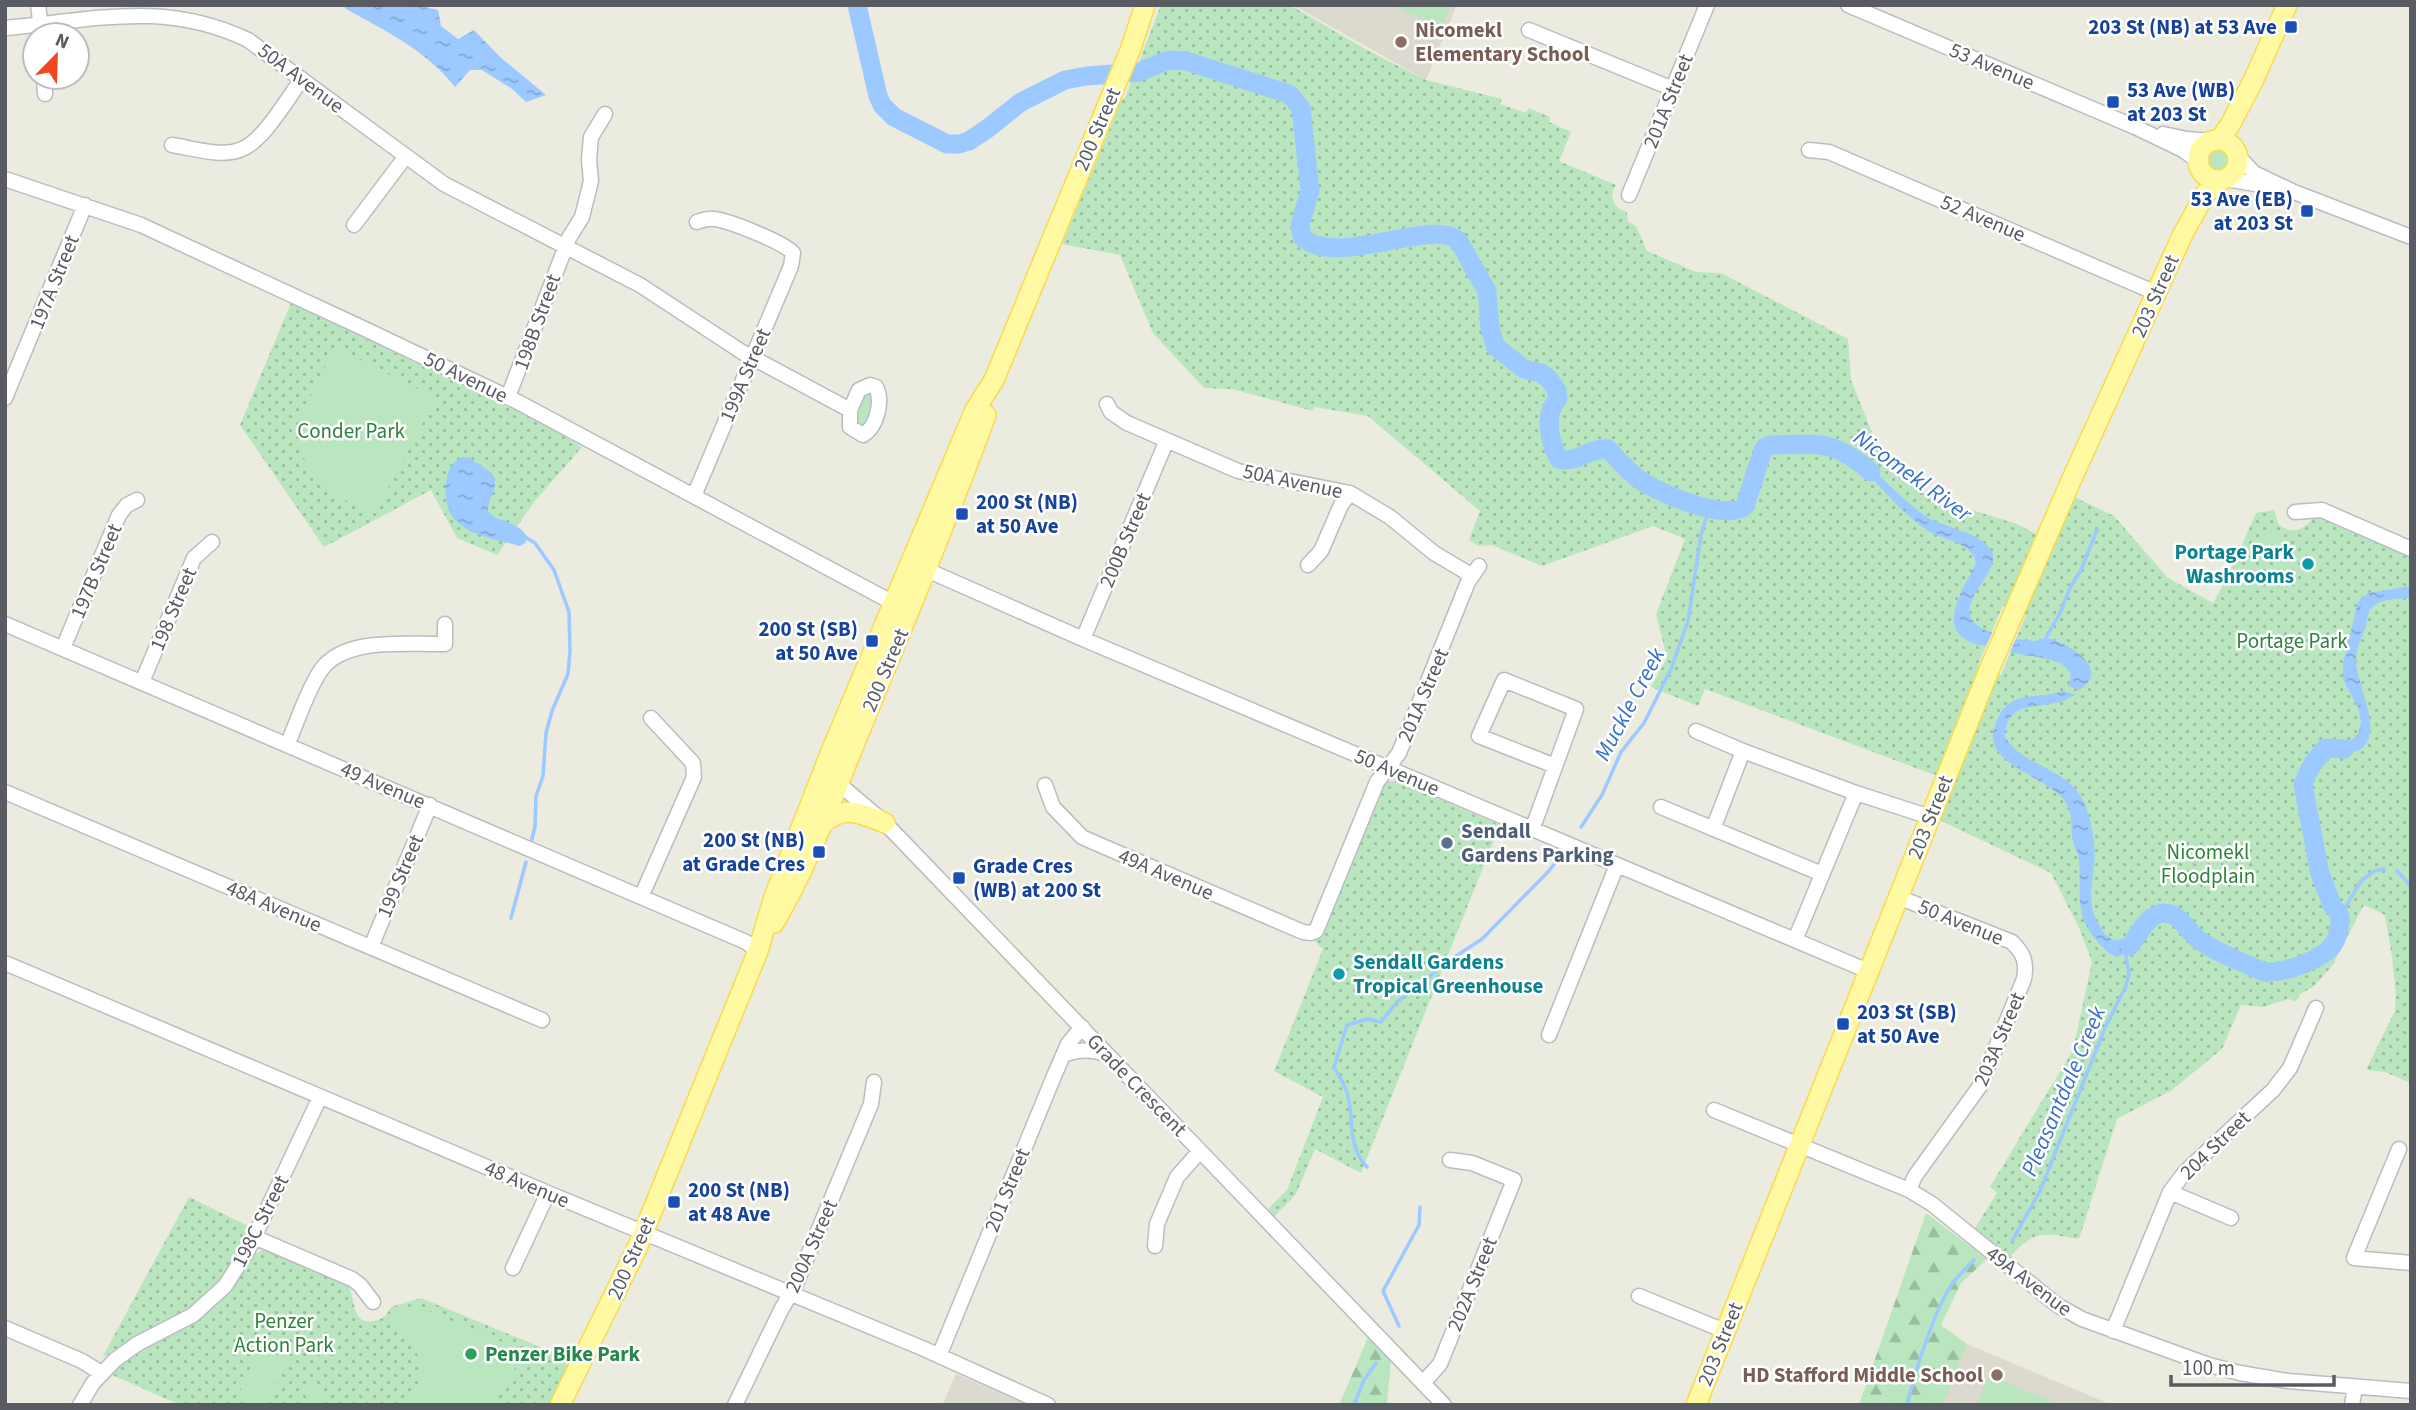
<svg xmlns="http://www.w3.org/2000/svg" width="2416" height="1410" viewBox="0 0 2416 1410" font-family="'Source Sans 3',sans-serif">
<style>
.education{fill:#dcdace}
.forest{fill:url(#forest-firs)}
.park{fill:url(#park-dots)}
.garden{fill:#b9e6be}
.water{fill:url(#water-ripples)}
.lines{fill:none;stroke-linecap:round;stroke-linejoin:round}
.stream{stroke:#9cc9ff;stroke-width:3.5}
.river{stroke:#9cc9ff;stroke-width:19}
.minor-casing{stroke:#babcc2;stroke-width:17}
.major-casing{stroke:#f9db4c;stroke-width:22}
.minor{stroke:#fff;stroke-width:14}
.major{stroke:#fffaa1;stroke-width:19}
.transit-dot{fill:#1a4fb4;stroke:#fff;stroke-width:2.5}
.education-dot{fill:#8d6e63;stroke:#fff;stroke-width:2.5}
.culture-dot{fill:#0f9aa8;stroke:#fff;stroke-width:2.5}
.service-dot{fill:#5c6f8a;stroke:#fff;stroke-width:2.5}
.leisure-dot{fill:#2e9e5b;stroke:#fff;stroke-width:2.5}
.labels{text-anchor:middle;stroke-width:5;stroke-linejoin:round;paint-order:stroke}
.transit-label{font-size:21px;font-weight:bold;fill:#164399;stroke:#fff;text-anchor:start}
.education-label{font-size:21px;font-weight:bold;fill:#785e54;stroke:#fff;text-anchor:start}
.street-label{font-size:21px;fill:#585b61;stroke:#fff}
.park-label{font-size:21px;fill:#2e823c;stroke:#fff}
.culture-label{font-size:21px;font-weight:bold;fill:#0d838f;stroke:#fff;text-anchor:end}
.service-label{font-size:21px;font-weight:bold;fill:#4e5e75;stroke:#fff;text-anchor:start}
.leisure-label{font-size:21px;font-weight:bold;fill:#27864d;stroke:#fff;text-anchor:start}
.water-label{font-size:23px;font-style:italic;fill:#396fc8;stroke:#fff}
</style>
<defs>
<pattern id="forest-firs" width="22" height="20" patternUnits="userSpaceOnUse" patternTransform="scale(1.75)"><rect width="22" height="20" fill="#b9e6be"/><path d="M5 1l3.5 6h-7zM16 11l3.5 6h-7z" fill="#99bd9e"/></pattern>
<pattern id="park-dots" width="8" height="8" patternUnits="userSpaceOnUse" patternTransform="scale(1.75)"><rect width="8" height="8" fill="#b9e6be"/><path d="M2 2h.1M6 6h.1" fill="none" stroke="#99bd9e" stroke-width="1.8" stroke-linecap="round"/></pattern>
<pattern id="water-ripples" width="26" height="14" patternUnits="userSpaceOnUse" patternTransform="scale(1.75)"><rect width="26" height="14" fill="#9cc9ff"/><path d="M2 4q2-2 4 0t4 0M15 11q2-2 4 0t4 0" fill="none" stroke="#82a6d2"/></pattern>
</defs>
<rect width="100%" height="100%" fill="#ecebdf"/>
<path class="education" d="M1293,5H1457L1426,80Z
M1967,1344L2112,1405H1943Z
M956,1374L1028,1405H942Z"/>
<path class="forest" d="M868,393L874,398L869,424L861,427L856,424L854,419L864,394Z
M1926,1213L1987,1259L1961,1283L1941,1325L1967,1344L1943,1405H1859Z
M1369,1335L1391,1359L1387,1405H1339Z"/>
<path class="park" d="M1161,5H1290L1365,49L1426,80L1502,99L1500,104L1526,113L1529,108L1550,117L1549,122L1571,132L1559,161L1616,185C1608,197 1613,208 1627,212L1628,222L1636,226L1647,251L1696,272L1721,273L1848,339L1851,380L1883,460L1904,481L1930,497L2017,524L2034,533L2038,537L2009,608L2003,605L1978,665L1984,668L1940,777L1705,689L1698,706L1651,687L1667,658L1656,614L1685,539L1653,526L1542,566L1492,545L1479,546L1469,540L1480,511L1368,416L1314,407L1313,411L1232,389L1204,388L1153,333L1120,255L1062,244L1122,99L1125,98Z
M291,303L510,408H516L582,447L534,502L497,555L457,538L431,490L324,547L240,425Z
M2070,495L2114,516L2168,578L2213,603L2225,582L2256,513L2274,510L2279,525C2297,537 2304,527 2317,515L2411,555V1083L2385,1072L2366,1070L2395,1011L2396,995L2392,957L2385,915L2364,905L2332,966L2313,987L2300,994L2296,1002L2289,999L2263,1007L2241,1005L2222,1049L2172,1090L2117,1119L2079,1239C2043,1233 2037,1228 2010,1257L1975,1228L1997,1193L1990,1187L2073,1050L2092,962L2080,930L2051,873L1935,818L1994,672L2001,675L2026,615L2020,612Z
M1388,781H1397L1500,825L1361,1173L1315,1149L1296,1194L1274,1217L1268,1209L1287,1190L1323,1097L1274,1071L1323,949L1312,939L1323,931L1379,789Z
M189,1197L252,1228L237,1258L217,1285L189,1310L144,1332L102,1358Z
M265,1249L347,1285C357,1296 349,1325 374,1321C382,1320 387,1315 391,1307L421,1298L572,1360L550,1405H180L110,1374L145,1346L184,1328L205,1314L228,1292L253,1255Z"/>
<path class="garden" d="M1392,5H1451L1441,28Z
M2209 160a10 10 0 1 1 20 0a10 10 0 1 1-20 0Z
M335,347L436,398L375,513L331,494L303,457L299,420Z
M2266,530L2298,547L2288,567L2255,550Z
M415,1305L525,1352L493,1405H408C430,1363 422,1352 389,1321L396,1311Z
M259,1348L286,1358L287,1361L268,1405H255L238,1396Z
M1989,1375L2060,1405H1976Z
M315,1383L323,1390L325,1404L332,1405H298L305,1404L308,1386Z"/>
<path class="water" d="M343,5H417L438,10L441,26L458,39L474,30L500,57L546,95L526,102L512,89L482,70H470L455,87C427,51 386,31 346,9Z
M1852,450C1876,471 1898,496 1924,515C1944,529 1975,529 1990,549C2009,572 1934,612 1992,633L1986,646C1931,638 1960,594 1976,564C1974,543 1946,541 1930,532C1900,513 1878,482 1851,458Z
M462,457H468L492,473C501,491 487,495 488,512C500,524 520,521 527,538L525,543L520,546C484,536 441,533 446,484C447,472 451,463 462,457Z
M2411,586V598C2398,599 2378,598 2370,610C2367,615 2368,620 2366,626C2362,637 2355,650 2356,662C2357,687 2391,746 2350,753C2342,755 2337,751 2329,751L2321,756L2312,752L2326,742L2339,743L2352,740L2359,732L2361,721L2358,707L2343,680V664L2358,602L2368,593Z
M2049,638C2063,642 2095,659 2091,676C2090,682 2084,686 2080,690L2068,686C2084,657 2026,657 2010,652L2016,639L2034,641Z
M2063,691L2075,695C2070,697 2065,701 2060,702C2036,709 2006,700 2005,737C2023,766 2065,768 2081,797C2089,810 2093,830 2094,844C2098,876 2081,898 2101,928C2104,934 2110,940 2117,940C2127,940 2135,927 2145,925L2150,931L2129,951L2118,957C2109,955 2103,948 2097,941C2073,912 2082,894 2079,860C2079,852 2072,844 2072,835C2071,826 2072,818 2069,809C2060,780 1995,770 1993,738C1992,733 1995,727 1996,723C2009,687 2036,701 2063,691Z"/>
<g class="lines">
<path class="stream" d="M522,535L535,543L554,570L569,612L570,651L568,674L552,711L546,733L543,776L536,796L535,826L531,843
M2044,641L2061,611L2070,588L2081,570L2097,530
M1581,827L1602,795L1621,752L1644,723L1671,669L1688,621L1701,535L1709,509
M2397,871L2411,886
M2340,916L2361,881L2374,871L2384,869
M511,918L526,862
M1367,1167C1346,1145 1355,1118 1347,1092C1344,1083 1338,1075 1334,1067L1347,1025L1368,1019L1381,1022L1397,1002L1430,977L1441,966L1482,939L1548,872L1559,858
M2012,1241L2040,1191L2105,1028L2125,988L2129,975L2125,950
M1399,1326L1383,1291L1419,1225L1420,1207
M1354,1405L1364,1380L1376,1363
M1907,1405C1914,1374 1936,1304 1955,1280C1961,1273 1968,1266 1974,1260"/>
<path class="river" d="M857,5L878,96L882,105L894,117L947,144H959L969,141L987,129L1021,102L1065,80L1087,76L1139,72L1169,60L1186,61L1289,94L1301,108L1310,191L1300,224L1302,237C1335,269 1429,218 1458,240L1487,291L1490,329L1495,346L1524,369L1541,373L1548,378L1556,389L1558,398C1555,403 1551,408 1550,414C1547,426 1552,449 1559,459C1577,464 1590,447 1608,449C1619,461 1629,473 1643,482C1662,494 1727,522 1745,506L1762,453L1765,447L1770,445C1818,444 1833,439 1871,472
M2130,946C2138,935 2149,912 2165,913C2180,913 2188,932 2199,940C2218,954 2243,962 2264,972C2283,974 2325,959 2334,943C2339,935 2340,925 2340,916L2332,905L2320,874L2303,785C2308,770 2314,760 2326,748L2344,749"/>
<g class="minor-casing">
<path id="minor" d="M38,5L42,35
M1848,5L2135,127L2183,150L2198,161
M5,28C94,20 165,0 248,40L444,184L640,285L742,352L850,410
M1529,30L1673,89
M44,77L45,94
M2163,134L2187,139L2212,141
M172,145C192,148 223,158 242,149C264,140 287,99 302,79
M1809,150L1829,152L2156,293
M2238,156L2254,173L2294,192L2411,237
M5,179L141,225L367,330L518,402L899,606
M2226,179L2272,187
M1629,195L1707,5
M354,225L406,156
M870,385L876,387C883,401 877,427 863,435L850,427V410L859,390Z
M508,397L569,238L582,217L591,181L589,159L591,137L605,114
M5,398L85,205
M1107,404L1111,412L1127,423L1238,471L1350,493L1390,517L1434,553L1471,575
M694,496L791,266L793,253C785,243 728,220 714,219C708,218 703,220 697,222
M2295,512L2322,510L2411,549
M1308,565L1321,551L1341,505L1350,493
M927,570L1083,639L1868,971
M5,624L641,897L746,942L758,951
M1083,639L1167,440
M63,648L119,515L127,505L137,500
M142,682L194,558L212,542
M1696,731L1743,751L1856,793L1930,817
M287,745C298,721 306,692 321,670C345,636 408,645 445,644V624
M830,779L838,783L885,823L1444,1405
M1045,785L1053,807L1082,837L1093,842L1303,932L1310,933L1316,931L1377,782L1399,753L1468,582L1479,566
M5,792L542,1020
M1661,807L1822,874
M1532,829L1536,819L1576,709L1504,680L1479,736L1555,766
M1713,829L1743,751
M641,897L694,777L693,763L651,718
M1898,897L2012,942C2024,954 2027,962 2024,979L1980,1086L1915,1176L1909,1190
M1795,940L1856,793
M371,947L430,805
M5,963L548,1193L922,1348L1048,1405
M1549,1035L1617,865
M1063,1055C1080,1049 1091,1049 1108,1055
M1714,1110L1909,1190L1932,1204L2057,1305L2082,1319L2209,1365L2240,1373L2288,1381L2411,1391
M2399,1149L2354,1258L2411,1263
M2170,1192L2231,1218
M254,1237L352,1279L360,1285L373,1302
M1155,1246L1157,1224L1177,1177L1200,1151
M513,1268L548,1193
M1639,1296L1725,1331
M5,1328L82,1361L101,1373
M2113,1331L2170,1192L2185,1172L2273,1090L2290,1068L2316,1008
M939,1356L1054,1076L1068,1044L1082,1027
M1423,1383L1440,1364L1514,1180L1472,1163L1450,1160
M80,1405L93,1383L115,1360L137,1344L193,1315L225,1286L248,1250L320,1097
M735,1405L781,1310L796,1284L871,1104L874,1082
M2352,1405L2355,1387"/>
</g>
<g class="major-casing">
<path id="major" d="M2198 160a20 20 0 1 1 40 0a20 20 0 1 1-40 0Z
M2219,140L2230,125L2253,81L2287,5
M821,825C843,804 860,813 885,823
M774,923C811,861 835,790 863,723C905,621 948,519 986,415
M560,1405L638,1246L758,951L774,897L832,749L975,410L994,380L1131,48L1145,5
M1696,1405L1989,670L2070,483L2182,236L2205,194L2221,180"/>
</g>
<use href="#minor" class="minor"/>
<use href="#major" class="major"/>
</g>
<g class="transit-dot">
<rect x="2284" y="20" width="14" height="14" rx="3.5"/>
<rect x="2106" y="95" width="14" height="14" rx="3.5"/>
<rect x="2300" y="204" width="14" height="14" rx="3.5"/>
<rect x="955" y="507" width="14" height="14" rx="3.5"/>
<rect x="865" y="634" width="14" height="14" rx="3.5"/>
<rect x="812" y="845" width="14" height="14" rx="3.5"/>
<rect x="952" y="871" width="14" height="14" rx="3.5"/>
<rect x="1836" y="1017" width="14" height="14" rx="3.5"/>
<rect x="667" y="1195" width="14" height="14" rx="3.5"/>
</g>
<g class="education-dot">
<circle cx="1401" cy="42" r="7"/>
<circle cx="1997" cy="1375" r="7"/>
</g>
<g class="culture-dot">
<circle cx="2308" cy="564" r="7"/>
<circle cx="1339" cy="974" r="7"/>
</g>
<circle class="service-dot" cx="1447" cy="843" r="7"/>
<circle class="leisure-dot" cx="471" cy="1354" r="7"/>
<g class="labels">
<g class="transit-label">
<text x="2277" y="34" text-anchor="end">203 St (NB) at 53 Ave</text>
<text x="2127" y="97">53 Ave (WB)<tspan x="2127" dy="24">at 203 St</tspan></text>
<text x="2293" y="206" text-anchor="end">53 Ave (EB)<tspan x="2293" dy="24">at 203 St</tspan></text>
<text x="976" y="509">200 St (NB)<tspan x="976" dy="24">at 50 Ave</tspan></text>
<text x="858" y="636" text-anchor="end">200 St (SB)<tspan x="858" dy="24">at 50 Ave</tspan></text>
<text x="805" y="847" text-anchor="end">200 St (NB)<tspan x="805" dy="24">at Grade Cres</tspan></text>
<text x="973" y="873">Grade Cres<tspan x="973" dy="24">(WB) at 200 St</tspan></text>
<text x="1857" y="1019">203 St (SB)<tspan x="1857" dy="24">at 50 Ave</tspan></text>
<text x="688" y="1197">200 St (NB)<tspan x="688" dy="24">at 48 Ave</tspan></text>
</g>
<g class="education-label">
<text x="1415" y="37">Nicomekl<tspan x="1415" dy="24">Elementary School</tspan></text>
<text x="1983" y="1382" text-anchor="end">HD Stafford Middle School</text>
</g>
<g class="street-label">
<text transform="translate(1992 66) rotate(23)" y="7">53 Avenue</text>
<text transform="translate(301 78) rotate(37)" y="7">50A Avenue</text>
<text transform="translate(1668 101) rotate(-68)" y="7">201A Street</text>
<text transform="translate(1097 129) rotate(-67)" y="7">200 Street</text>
<text transform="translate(1983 218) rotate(23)" y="7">52 Avenue</text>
<text transform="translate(54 282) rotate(-68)" y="7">197A Street</text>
<text transform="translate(2155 296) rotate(-66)" y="7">203 Street</text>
<text transform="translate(537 322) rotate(-70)" y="7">198B Street</text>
<text transform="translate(745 375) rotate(-67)" y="7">199A Street</text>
<text transform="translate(466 377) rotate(26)" y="7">50 Avenue</text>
<text transform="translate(1293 481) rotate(12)" y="7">50A Avenue</text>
<text transform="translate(1125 540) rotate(-67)" y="7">200B Street</text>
<text transform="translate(96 571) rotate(-67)" y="7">197B Street</text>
<text transform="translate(173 609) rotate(-67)" y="7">198 Street</text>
<text transform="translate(885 670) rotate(-67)" y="7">200 Street</text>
<text transform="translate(1423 695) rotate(-67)" y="7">201A Street</text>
<text transform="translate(1397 772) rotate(23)" y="7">50 Avenue</text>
<text transform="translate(383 785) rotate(23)" y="7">49 Avenue</text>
<text transform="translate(1930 817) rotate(-68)" y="7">203 Street</text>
<text transform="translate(1166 874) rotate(23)" y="7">49A Avenue</text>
<text transform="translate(400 876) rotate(-67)" y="7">199 Street</text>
<text transform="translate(274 906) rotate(23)" y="7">48A Avenue</text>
<text transform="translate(1961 922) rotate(22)" y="7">50 Avenue</text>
<text transform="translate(1999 1039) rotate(-67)" y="7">203A Street</text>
<text transform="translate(1137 1085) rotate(46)" y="7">Grade Crescent</text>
<text transform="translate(2215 1145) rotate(-44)" y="7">204 Street</text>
<text transform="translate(527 1184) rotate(23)" y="7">48 Avenue</text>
<text transform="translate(1007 1190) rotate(-68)" y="7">201 Street</text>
<text transform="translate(260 1221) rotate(-63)" y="7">198C Street</text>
<text transform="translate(811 1246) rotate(-66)" y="7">200A Street</text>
<text transform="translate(631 1258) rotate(-66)" y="7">200 Street</text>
<text transform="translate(2029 1281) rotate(37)" y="7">49A Avenue</text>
<text transform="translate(1472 1284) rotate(-68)" y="7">202A Street</text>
<text transform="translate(1720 1344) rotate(-68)" y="7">203 Street</text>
</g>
<g class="park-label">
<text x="351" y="438">Conder Park</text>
<text x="2292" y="648">Portage Park</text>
<text x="2208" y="859">Nicomekl<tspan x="2208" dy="24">Floodplain</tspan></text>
<text x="284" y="1328">Penzer<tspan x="284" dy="24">Action Park</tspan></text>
</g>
<g class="culture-label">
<text x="2294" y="559">Portage Park<tspan x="2294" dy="24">Washrooms</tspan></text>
<text x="1353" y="969" text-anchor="start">Sendall Gardens<tspan x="1353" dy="24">Tropical Greenhouse</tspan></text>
</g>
<g class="service-label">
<text x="1461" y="838">Sendall<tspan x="1461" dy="24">Gardens Parking</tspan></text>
</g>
<g class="leisure-label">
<text x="485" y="1361">Penzer Bike Park</text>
</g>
<g class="water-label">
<text transform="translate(1913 475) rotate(36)" y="8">Nicomekl River</text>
<text transform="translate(1629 704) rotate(-62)" y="8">Muckle Creek</text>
<text transform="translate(2063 1091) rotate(-67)" y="8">Pleasantdale Creek</text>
</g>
</g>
<rect width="2416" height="1410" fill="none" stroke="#585b61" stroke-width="14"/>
<g transform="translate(56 56) rotate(23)"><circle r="33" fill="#ffffff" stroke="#bcbdc0" stroke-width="2"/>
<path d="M0-5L12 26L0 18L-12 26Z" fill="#f2461f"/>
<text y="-10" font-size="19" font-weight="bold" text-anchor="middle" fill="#585b61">N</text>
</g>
<path d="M2171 1375v10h163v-10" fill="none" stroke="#585b61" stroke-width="3.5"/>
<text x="2182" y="1375" font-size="21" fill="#585b61" stroke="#ffffff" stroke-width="5" paint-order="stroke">100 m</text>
</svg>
